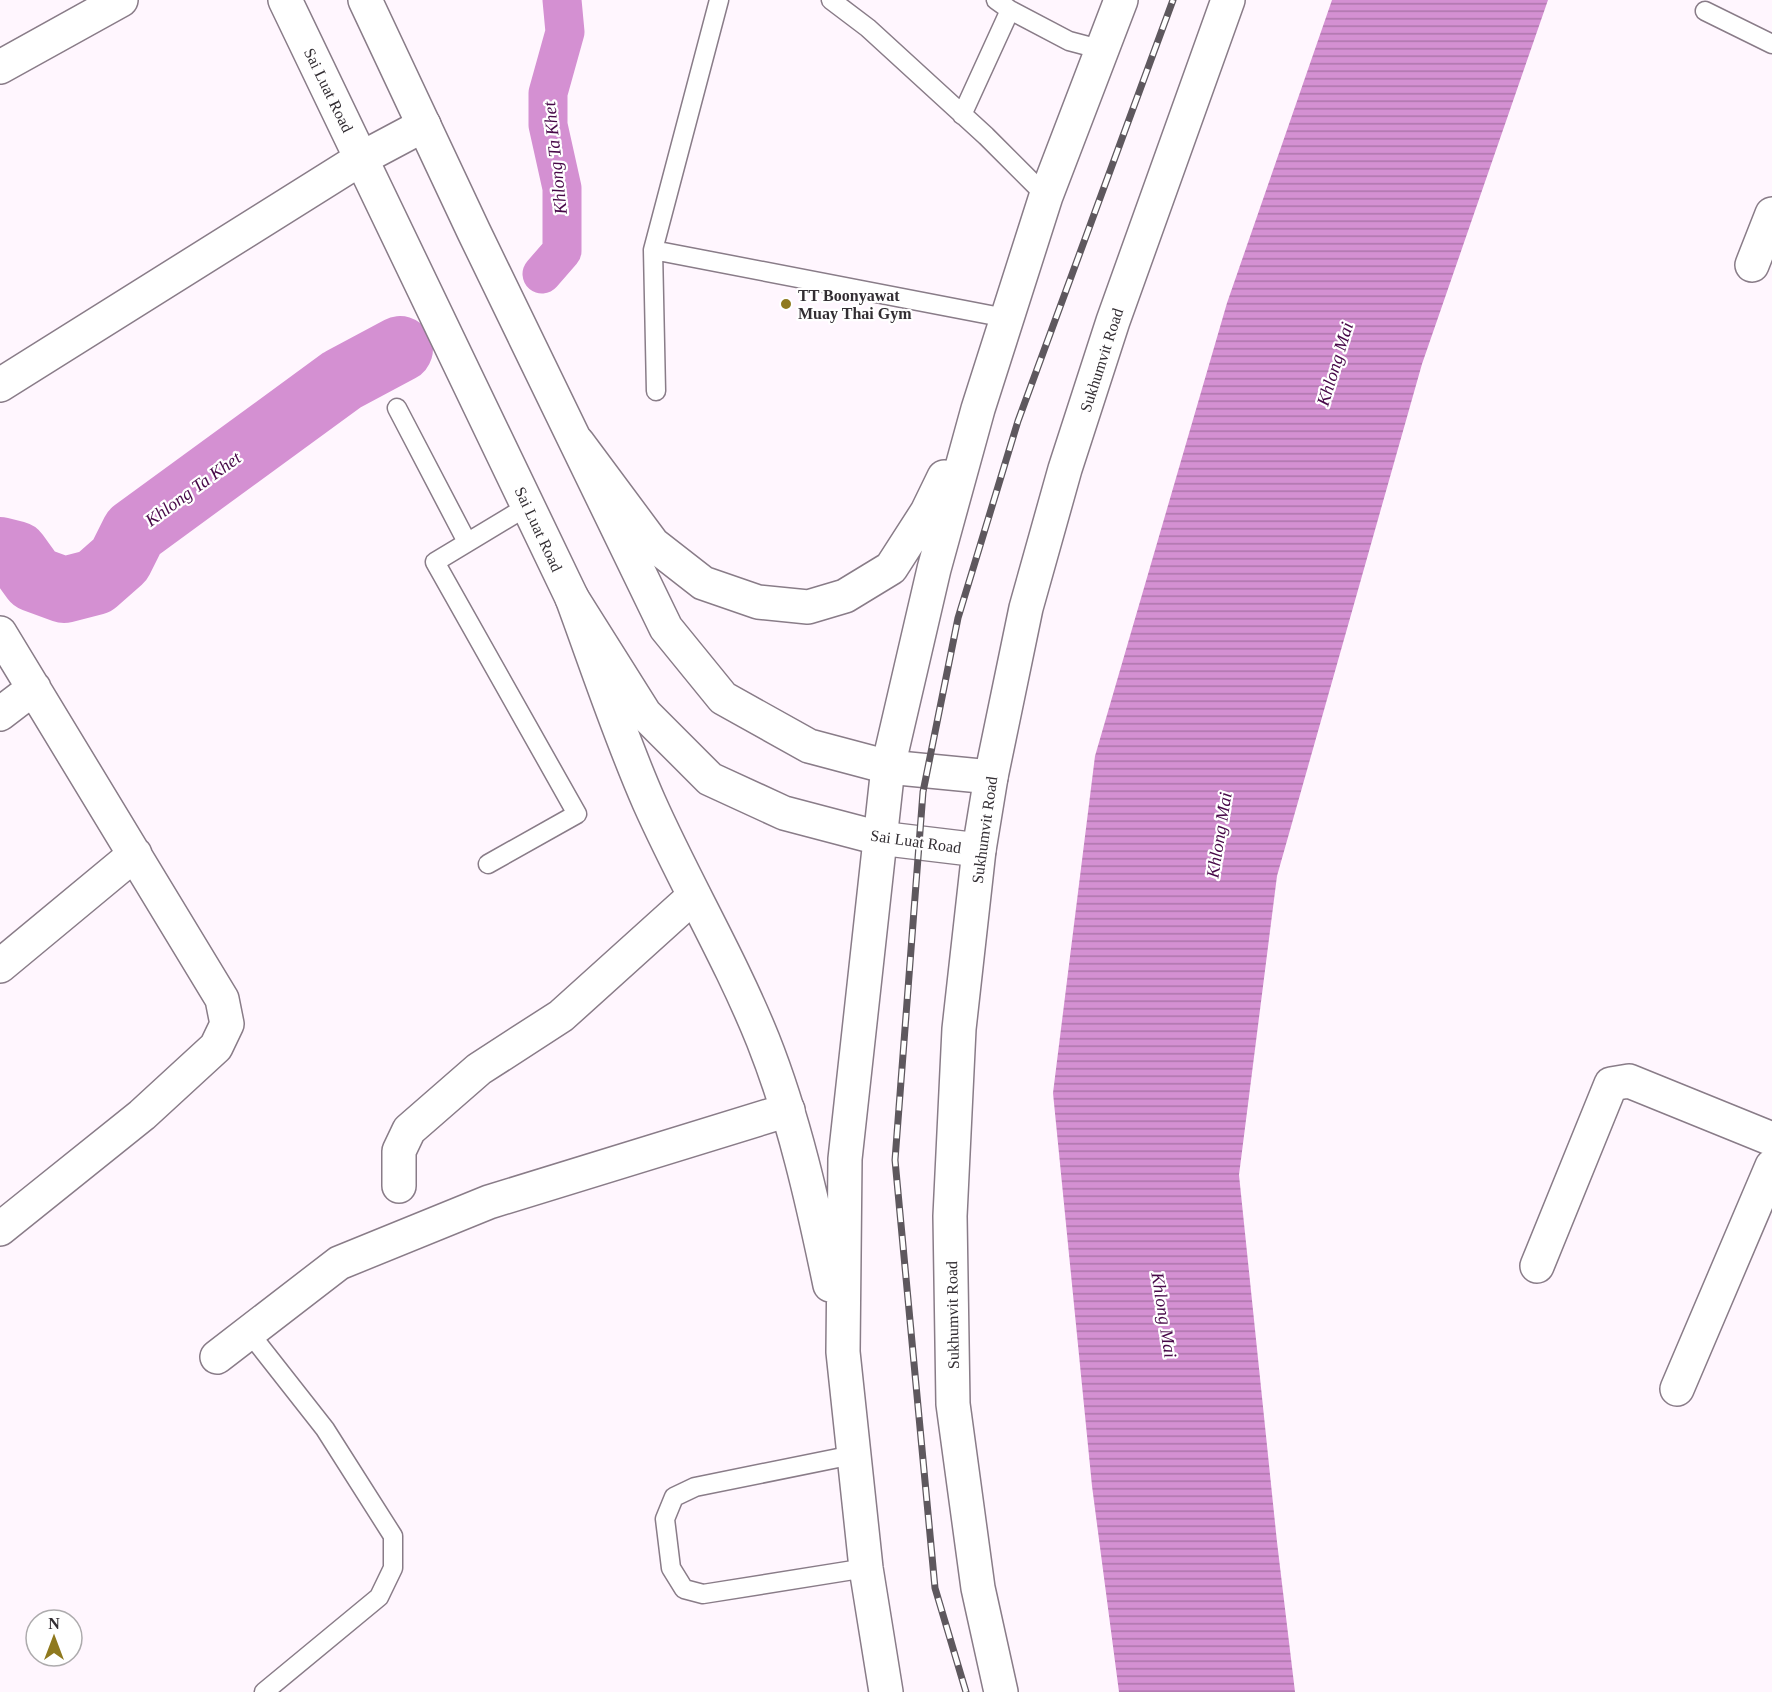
<svg xmlns="http://www.w3.org/2000/svg" width="1772" height="1692" viewBox="0 0 1772 1692" font-family="'Times New Roman',serif">
<style>
.water{fill:url(#water-rules)}
.lines{fill:none;stroke-linecap:round;stroke-linejoin:round}
.canal{stroke:#d490d2;stroke-width:39}
.river{stroke:#d490d2;stroke-width:66}
.service-casing{stroke:#897c88;stroke-width:21}
.minor-casing{stroke:#897c88;stroke-width:36}
.secondary-casing{stroke:#897c88;stroke-width:36}
.trunk-casing{stroke:#897c88;stroke-width:36}
.service{stroke:#fff;stroke-width:18}
.minor{stroke:#fff;stroke-width:33}
.secondary{stroke:#fff;stroke-width:33}
.trunk{stroke:#fff;stroke-width:33}
.rail-casing{stroke:#5e585e;stroke-width:7}
.rail{stroke:#fff;stroke-width:4.5;stroke-dasharray:14;stroke-linecap:butt}
.poi-dot{fill:#8f791e;stroke:#fff;stroke-width:2}
.labels{text-anchor:middle;stroke-width:4.5;stroke-linejoin:round;paint-order:stroke}
.street-label{font-size:16px;fill:#332e33;stroke:#fff}
.poi-label{font-size:16px;font-weight:bold;fill:#332e33;stroke:#fff;text-anchor:start}
.water-label{font-size:18px;font-style:italic;fill:#470848;stroke:#fff}
</style>
<defs>
<pattern id="water-rules" width="6" height="5" patternUnits="userSpaceOnUse" patternTransform="scale(1.5)"><rect width="6" height="5" fill="#d490d2"/><path d="M0 2.5h6" fill="none" stroke="#ad76ab"/></pattern>
</defs>
<rect width="100%" height="100%" fill="#fff6fe"/>
<path class="water" d="M1332,0H1548L1422,364L1277,876L1239,1175L1277,1542L1295,1692H1119L1092,1486L1053,1093L1095,756L1227,303Z"/>
<g class="lines">
<path class="canal" d="M542,274L562,251V188L548,125V93L565,32L562,0"/>
<path class="river" d="M0,550L16,554L34,579L64,590L95,582L120,560L134,532L342,380L400,349"/>
<g class="service-casing">
<path id="service" d="M831,0L868,28L986,136L1046,196
M996,0L1010,10L1069,41L1103,50
M1705,11L1772,44
M962,115L1010,10
M653,250L1006,318
M656,391L653,250L719,0
M397,408L467,542
M488,864L577,814L435,562L528,506
M248,1331L325,1429L393,1536V1568L379,1597L264,1692
M853,1455L695,1487L674,1497L665,1519L671,1568L684,1589L703,1594L866,1568"/>
</g>
<g class="minor-casing">
<path id="minor" d="M0,67L121,0
M1752,265L1772,214
M0,385L362,158L424,125
M0,633L222,999L227,1024L216,1047L142,1115L0,1229
M0,714L34,688
M0,966L135,854
M399,1186V1151L409,1130L479,1069L561,1016L694,896
M1537,1266L1611,1084L1629,1081L1772,1139
M217,1357L339,1263L489,1202L788,1110
M1677,1389L1772,1166"/>
</g>
<g class="secondary-casing">
<path id="secondary" d="M285,0L572,598L645,714L710,779L784,813L879,838L979,850
M365,0L474,232L666,628L723,698L809,746L888,767L991,777"/>
</g>
<g class="trunk-casing">
<path id="trunk" d="M578,443L653,544L703,583L758,602L808,607L845,596L891,568L927,512L944,477
M572,598C597,666 620,736 649,802C685,883 730,958 763,1040C794,1118 813,1203 830,1285
M886,1692L866,1568L843,1352L845,1159L888,767L934,569L978,409L1046,196L1121,0
M1001,1692L978,1588L953,1404L950,1216L959,1029L979,850L991,777L1026,608L1065,469L1113,321L1228,0"/>
</g>
<use href="#service" class="service"/>
<use href="#minor" class="minor"/>
<use href="#secondary" class="secondary"/>
<use href="#trunk" class="trunk"/>
<g class="rail-casing">
<path id="rail" d="M966,1692L935,1588L895,1160L923,792L958,618L1018,421L1173,0"/>
</g>
<use href="#rail" class="rail"/>
</g>
<circle class="poi-dot" cx="786" cy="304" r="6"/>
<g class="labels">
<g class="street-label">
<text transform="translate(329 90) rotate(64)" y="6">Sai Luat Road</text>
<text transform="translate(1101 360) rotate(-72)" y="6">Sukhumvit Road</text>
<text transform="translate(539 529) rotate(65)" y="6">Sai Luat Road</text>
<text transform="translate(984 830) rotate(-82)" y="6">Sukhumvit Road</text>
<text transform="translate(916 841) rotate(8)" y="6">Sai Luat Road</text>
<text transform="translate(952 1315) rotate(-91)" y="6">Sukhumvit Road</text>
</g>
<g class="poi-label">
<text x="798" y="301">TT Boonyawat<tspan x="798" dy="18">Muay Thai Gym</tspan></text>
</g>
<g class="water-label">
<text transform="translate(555 158) rotate(-96)" y="6">Khlong Ta Khet</text>
<text transform="translate(1335 364) rotate(-73)" y="6">Khlong Mai</text>
<text transform="translate(193 489) rotate(-36)" y="6">Khlong Ta Khet</text>
<text transform="translate(1219 835) rotate(-81)" y="6">Khlong Mai</text>
<text transform="translate(1164 1315) rotate(81)" y="6">Khlong Mai</text>
</g>
</g>
<g transform="translate(54 1638)"><circle r="28" fill="#ffffff" stroke="#adabad" stroke-width="1.5"/>
<path d="M0-4.5L10 22L0 15L-10 22Z" fill="#8f791e"/>
<text y="-9" font-size="16" font-weight="bold" text-anchor="middle" fill="#332e33">N</text>
</g>
</svg>
